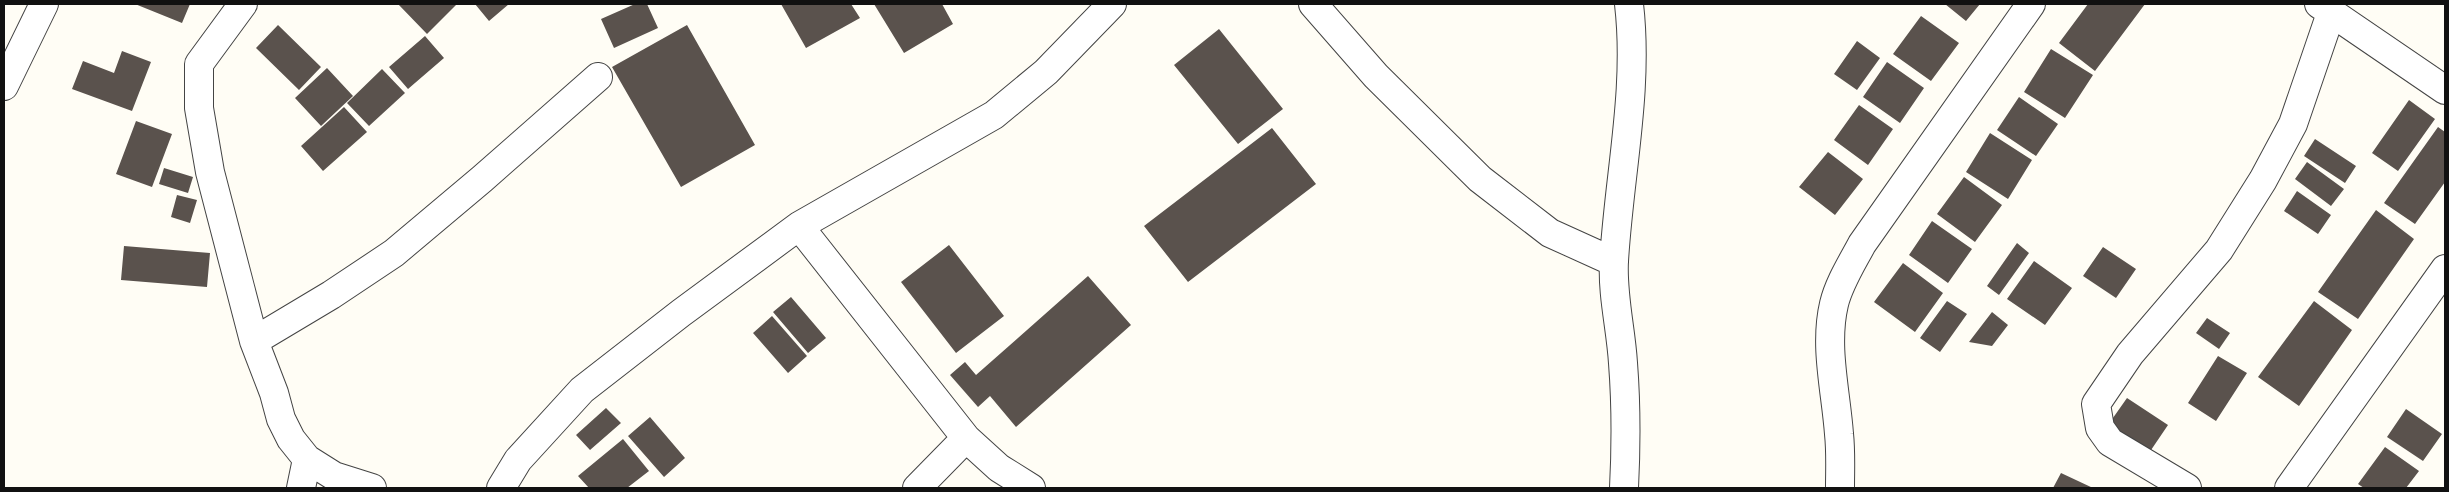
<svg xmlns="http://www.w3.org/2000/svg" width="2449" height="492" viewBox="0 0 2449 492" font-family="'Times New Roman',serif">
<style>
.building{fill:#5a524d}
.lines{fill:none;stroke-linecap:round;stroke-linejoin:round}
.minor-casing{stroke:#444;stroke-width:30}
.minor{stroke:#fff;stroke-width:28}
</style>
<rect width="100%" height="100%" fill="#fffdf5"/>
<path class="building" d="M135,4H190L182,23Z
M398,4H457L427,34Z
M475,4H509L489,21Z
M635,4H647L658,28L614,48L601,19Z
M781,4H851L860,18L806,48Z
M874,4H942L953,24L904,53Z
M1945,4H1980L1966,21Z
M2088,4H2145L2095,71L2059,43Z
M1921,16L1959,43L1931,81L1893,54Z
M278,25L321,67L299,90L256,48Z
M687,25L755,145L681,187L612,67Z
M1219,29L1283,109L1238,144L1174,65Z
M425,36L444,58L408,89L389,67Z
M1857,41L1880,58L1857,90L1834,74Z
M2051,49L2093,75L2065,118L2024,92Z
M122,51L151,62L132,111L72,89L83,61L114,73Z
M1887,62L1924,88L1900,123L1863,97Z
M327,68L353,96L321,126L295,98Z
M382,69L405,93L369,126L347,103Z
M2019,97L2058,124L2036,156L1997,130Z
M2409,100L2435,119L2398,171L2372,153Z
M1859,105L1893,129L1868,165L1834,140Z
M344,107L367,132L323,171L301,146Z
M136,121L172,134L152,187L116,174Z
M2438,127L2445,132V182L2415,224L2384,203Z
M1272,128L1316,184L1188,282L1144,226Z
M1990,133L2032,160L2008,199L1966,172Z
M2315,139L2356,166L2345,183L2304,156Z
M1828,152L1863,179L1835,215L1799,187Z
M2307,162L2344,189L2331,206L2295,179Z
M164,168L193,177L188,193L159,184Z
M1964,177L2002,205L1975,242L1937,214Z
M2297,191L2331,215L2318,234L2284,211Z
M177,195L197,200L190,223L171,217Z
M2376,210L2414,239L2358,319L2318,292Z
M1932,221L1972,249L1948,283L1909,255Z
M2017,243L2029,253L1999,295L1987,286Z
M949,245L1004,316L956,353L901,282Z
M124,246L210,253L207,287L121,280Z
M2103,247L2136,269L2116,298L2083,276Z
M2034,261L2072,288L2045,325L2007,299Z
M1903,263L1943,293L1915,332L1874,302Z
M1088,276L1131,325L1016,427L990,396L978,407L950,375L965,362L976,375Z
M791,297L826,338L808,353L773,312Z
M1947,301L1967,314L1940,352L1920,338Z
M2314,301L2352,330L2299,406L2258,377Z
M1992,312L2008,325L1992,346L1969,342Z
M772,316L807,356L788,373L753,333Z
M2207,318L2230,333L2219,349L2196,333Z
M2218,356L2247,373L2216,421L2188,403Z
M2127,398L2168,425L2149,453L2108,425Z
M606,408L621,423L590,450L576,435Z
M2406,409L2442,434L2423,461L2387,437Z
M650,417L685,458L664,477L628,436Z
M623,439L649,471L627,488H589L578,476Z
M2385,447L2419,471L2406,488H2364L2358,484Z
M2061,473L2093,488H2053Z"/>
<g class="lines">
<g class="minor-casing">
<path id="minor" d="M243,4L199,64V108L210,172L254,341L274,393L281,419L291,439L307,459L334,476L372,488
M1313,4L1376,76L1480,179L1550,233L1614,262
M2319,4L2445,90
M4,86L44,4
M799,226L966,438L999,468L1031,488
M254,341L331,295L394,253L482,179L598,77
M301,488L307,459
M501,488L518,460L582,390L681,313L799,226L994,115L1046,72L1112,4
M917,488L966,438
M1624,488C1626,449 1626,402 1623,363C1621,329 1612,295 1614,261C1619,175 1639,90 1629,4
M1840,488C1840,470 1841,452 1839,434C1836,392 1824,346 1834,304C1839,283 1852,263 1862,244L2031,4
M2187,488L2110,442L2100,428L2096,404L2130,354L2219,250L2263,180L2293,124L2331,13
M2289,488L2445,269"/>
</g>
<use href="#minor" class="minor"/>
</g>
<rect width="2449" height="492" fill="none" stroke="#111111" stroke-width="10"/>
</svg>
